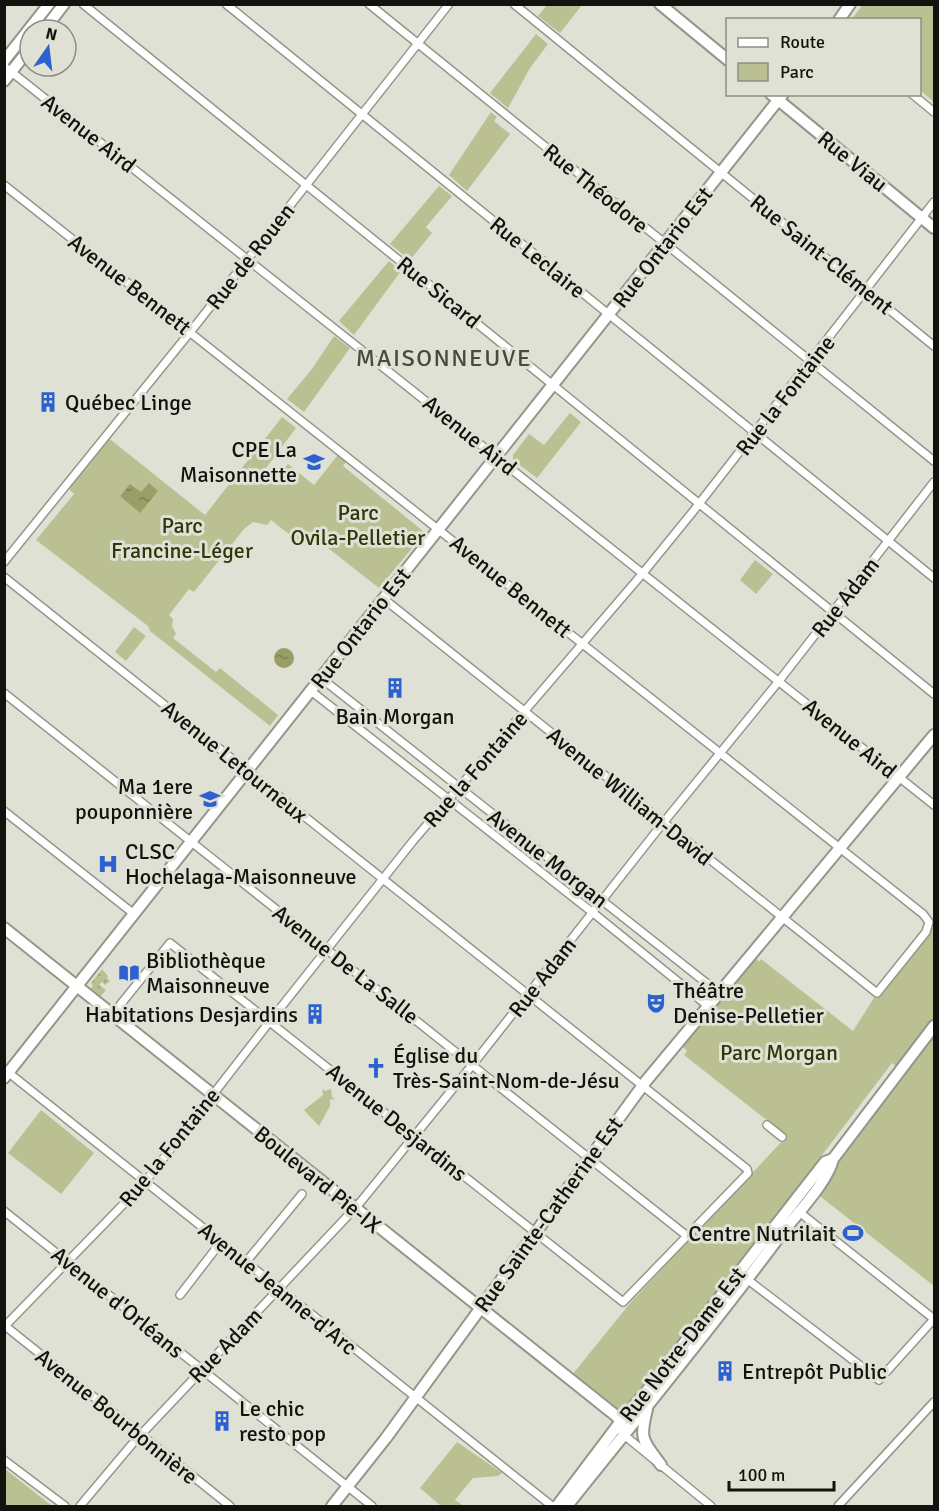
<svg xmlns="http://www.w3.org/2000/svg" width="939" height="1511" viewBox="0 0 939 1511" font-family="Signika,sans-serif">
<style>
.grass{fill:url(#grass-dots)}
.green{fill:#bbc093}
.water{fill:url(#water-ripples)}
.lines{fill:none;stroke-linecap:round;stroke-linejoin:round}
.street-casing{stroke:#95968b;stroke-width:10}
.secondary-casing{stroke:#95968b;stroke-width:14}
.primary-casing{stroke:#95968b;stroke-width:14}
.street{stroke:#fff;stroke-width:7}
.secondary{stroke:#fff;stroke-width:10}
.primary{stroke:#fff;stroke-width:10}
.labels{text-anchor:middle;stroke-width:6;stroke-linejoin:round;paint-order:stroke}
.street-label{font-size:22px;fill:#12120e;stroke:#dfe1d4}
.poi-label{font-size:22px;fill:#12120e;stroke:#dfe1d4;text-anchor:start}
.park-label{font-size:22px;fill:#323508;stroke:#dfe1d4}
.neighbourhood-label{font-size:24px;letter-spacing:1.5px;fill:#48493f;stroke:#dfe1d4}
</style>
<defs>
<pattern id="grass-dots" width="8" height="8" patternUnits="userSpaceOnUse" patternTransform="scale(1.5)"><rect width="8" height="8" fill="#bbc093"/><path d="M2 2h.1M6 6h.1" fill="none" stroke="#a0a47e" stroke-width="1.8" stroke-linecap="round"/></pattern>
<pattern id="water-ripples" width="26" height="14" patternUnits="userSpaceOnUse" patternTransform="scale(1.5)"><rect width="26" height="14" fill="#999e67"/><path d="M2 4q2-2 4 0t4 0M15 11q2-2 4 0t4 0" fill="none" stroke="#7b7f53"/></pattern>
</defs>
<rect width="100%" height="100%" fill="#dfe1d4"/>
<path class="grass" d="M102,969L108,976L107,978L110,981L105,985L102,982L99,985L106,990L100,997L91,988L93,986L91,983Z"/>
<path class="green" d="M863,4L934,5V102L920,90V20L852,19Z
M547,5V4L582,5L560,33L538,16Z
M536,34L548,44L530,68L508,108L490,93Z
M491,112L497,117L494,121L510,134L467,191L449,175Z
M439,186L452,196L426,227L432,233L410,260L390,244Z
M389,261L401,271L354,335L339,321Z
M334,336L350,348L304,412L287,399L312,369Z
M570,413L581,422L537,478L513,460V455L529,434L544,445Z
M282,417L296,428L263,472L274,481L288,464L314,485L341,451L350,457L343,466L423,531V535L379,588L319,541H311L304,546L271,520L267,525L253,522L244,529L194,592L189,589L169,615L173,619L172,626L176,634L173,638L216,672L220,668L278,715L270,726L150,631L148,626L36,540L74,494L66,486L106,436L205,515Z
M755,560L773,574L756,594L740,580Z
M134,627L146,636L126,661L115,652Z
M934,926V1026L901,1070L892,1063L727,1280L627,1406L621,1410L613,1407L572,1375L631,1302L787,1136L684,1055L687,1051L683,1047L684,1042L753,960L757,959L759,962L761,959L853,1031L877,993Z
M934,1030V1286L811,1189Z
M322,1089L325,1091L331,1089L332,1097L335,1100L330,1099V1106L319,1126L304,1110L323,1095Z
M41,1110L94,1153L61,1194L8,1153Z
M457,1442L502,1473L498,1476L473,1478L455,1500L464,1506H441L420,1488Z
M4,1469H5L52,1506H5Z"/>
<path class="water" d="M149,483L158,491L140,513L120,496L130,484L141,492Z
M274 658a10 10 0 1 1 20 0a10 10 0 1 1-20 0Z"/>
<g class="lines">
<g class="street-casing">
<path id="street" d="M83,4L934,694
M226,4L934,578
M369,4L934,461
M514,4L934,346
M4,66L934,805
M912,94L934,112
M4,185C312,427 617,672 923,914L929,922L926,932L877,993L384,599
M4,562L195,326L449,4
M4,577L747,1169L748,1173L623,1302L170,943L112,1015
M321,678L719,993
M311,691L597,916L708,1006
M4,693L687,1236
M4,811L134,914
M4,1069L552,1506
M767,1125L782,1137
M4,1211L372,1506
M246,1262L302,1194
M748,1280L879,1380L934,1319L798,1211
M180,1295L221,1242
M4,1325L230,1506
M4,1327L145,1182L274,1016L413,841L643,573L695,509L934,202
M624,1435L711,1506
M4,1460L65,1506
M80,1506L133,1443L358,1205L473,1064L659,828L779,681L934,482
M838,1506L934,1402"/>
</g>
<g class="secondary-casing">
<path id="secondary" d="M660,4L728,60
M839,20L850,4
M44,30L64,4
M4,61L49,4
M4,81L30,48
M771,94L934,228
M4,1078L783,94
M332,1506L386,1438L646,1081L934,735"/>
</g>
<g class="primary-casing">
<path id="primary" d="M4,928L615,1415L621,1421L624,1435
M647,1409C639,1441 643,1440 661,1465
M557,1506L621,1421L646,1392L825,1162L833,1159
M567,1506C638,1417 711,1329 779,1237C794,1217 828,1182 833,1159L934,1026"/>
</g>
<use href="#street" class="street"/>
<use href="#secondary" class="secondary"/>
<use href="#primary" class="primary"/>
</g>
<defs>
<g id="building-bare" transform="scale(1.62)"><path d="M-4-6H4V6H1V3H-1V6H-4ZM-2.5-4.3h1.7v1.8h-1.7ZM.8-4.3h1.7v1.8H.8ZM-2.5-1h1.7V.8h-1.7ZM.8-1h1.7V.8H.8Z" fill="#2c61cf" stroke="#dfe1d4" stroke-width="2.5" paint-order="stroke"/></g>
<g id="school-bare" transform="scale(1.62)"><path d="M0-5L7-2L0 1L-7-2ZM-4 1L0 2.5L4 1V4Q0 6-4 4Z" fill="#2c61cf" stroke="#dfe1d4" stroke-width="2.5" paint-order="stroke"/></g>
<g id="hospital-bare" transform="scale(1.62)"><path d="M-5-5h3v3.5h4V-5h3V5h-3V1.5h-4V5h-3Z" fill="#2c61cf" stroke="#dfe1d4" stroke-width="2.5" paint-order="stroke"/></g>
<g id="library-bare" transform="scale(1.62)"><path d="M-6-4Q-3-5.5-.7-3.5V5Q-3 3-6 4ZM6-4Q3-5.5 .7-3.5V5Q3 3 6 4Z" fill="#2c61cf" stroke="#dfe1d4" stroke-width="2.5" paint-order="stroke"/></g>
<g id="theatre-bare" transform="scale(1.62)"><path d="M-5-5.5Q0-4 5-5.5V0Q5 5 0 6Q-5 5-5 0ZM-3.3-2.5H-1v1.5H-3.3ZM1-2.5H3.3v1.5H1ZM-2.8 1Q0 5.5 2.8 1Z" fill="#2c61cf" stroke="#dfe1d4" stroke-width="2.5" paint-order="stroke"/></g>
<g id="church-bare" transform="scale(1.62)"><path d="M-1.2-6h2.4v3.5h3.3v2.4h-3.3V6h-2.4V-.1h-3.3v-2.4h3.3Z" fill="#2c61cf" stroke="#dfe1d4" stroke-width="2.5" paint-order="stroke"/></g>
<g id="stadium-bare" transform="scale(1.62)"><path d="M0-5a6.5 5 0 1 0 0 10a6.5 5 0 1 0 0-10ZM-3.5-1.8h7v3.6h-7Z" fill="#2c61cf" stroke="#dfe1d4" stroke-width="2.5" paint-order="stroke"/></g>
</defs>
<g fill-rule="evenodd">
<use href="#building-bare" x="48" y="402"/>
<use href="#school-bare" x="314" y="462"/>
<use href="#building-bare" x="395" y="688"/>
<use href="#school-bare" x="210" y="799"/>
<use href="#hospital-bare" x="108" y="864"/>
<use href="#library-bare" x="129" y="973"/>
<use href="#theatre-bare" x="656" y="1003"/>
<use href="#building-bare" x="315" y="1014"/>
<use href="#church-bare" x="376" y="1068"/>
<use href="#stadium-bare" x="853" y="1233"/>
<use href="#building-bare" x="725" y="1371"/>
<use href="#building-bare" x="222" y="1421"/>
</g>
<g class="labels">
<g class="street-label">
<text transform="translate(89 133) rotate(38)" y="8">Avenue Aird</text>
<text transform="translate(853 161) rotate(39)" y="8">Rue Viau</text>
<text transform="translate(596 188) rotate(39)" y="8">Rue Théodore</text>
<text transform="translate(662 247) rotate(-52)" y="8">Rue Ontario Est</text>
<text transform="translate(822 254) rotate(39)" y="8">Rue Saint-Clément</text>
<text transform="translate(250 256) rotate(-52)" y="8">Rue de Rouen</text>
<text transform="translate(538 257) rotate(39)" y="8">Rue Leclaire</text>
<text transform="translate(130 284) rotate(38)" y="8">Avenue Bennett</text>
<text transform="translate(439 292) rotate(39)" y="8">Rue Sicard</text>
<text transform="translate(785 395) rotate(-52)" y="8">Rue la Fontaine</text>
<text transform="translate(470 435) rotate(39)" y="8">Avenue Aird</text>
<text transform="translate(511 586) rotate(39)" y="8">Avenue Bennett</text>
<text transform="translate(845 597) rotate(-52)" y="8">Rue Adam</text>
<text transform="translate(360 628) rotate(-52)" y="8">Rue Ontario Est</text>
<text transform="translate(850 738) rotate(39)" y="8">Avenue Aird</text>
<text transform="translate(235 761) rotate(39)" y="8">Avenue Letourneux</text>
<text transform="translate(475 769) rotate(-49)" y="8">Rue la Fontaine</text>
<text transform="translate(630 796) rotate(39)" y="8">Avenue William-David</text>
<text transform="translate(548 858) rotate(38)" y="8">Avenue Morgan</text>
<text transform="translate(346 964) rotate(38)" y="8">Avenue De La Salle</text>
<text transform="translate(542 977) rotate(-52)" y="8">Rue Adam</text>
<text transform="translate(397 1122) rotate(39)" y="8">Avenue Desjardins</text>
<text transform="translate(169 1147) rotate(-51)" y="8">Rue la Fontaine</text>
<text transform="translate(318 1179) rotate(39)" y="8">Boulevard Pie-IX</text>
<text transform="translate(548 1214) rotate(-54)" y="8">Rue Sainte-Catherine Est</text>
<text transform="translate(278 1288) rotate(39)" y="8">Avenue Jeanne-d'Arc</text>
<text transform="translate(118 1302) rotate(39)" y="8">Avenue d'Orléans</text>
<text transform="translate(682 1344) rotate(-52)" y="8">Rue Notre-Dame Est</text>
<text transform="translate(225 1345) rotate(-46)" y="8">Rue Adam</text>
<text transform="translate(117 1416) rotate(39)" y="8">Avenue Bourbonnière</text>
</g>
<g class="poi-label">
<text x="65" y="410">Québec Linge</text>
<text x="297" y="457" text-anchor="end">CPE La<tspan x="297" dy="25">Maisonnette</tspan></text>
<text x="395" y="724" text-anchor="middle">Bain Morgan</text>
<text x="193" y="794" text-anchor="end">Ma 1ere<tspan x="193" dy="25">pouponnière</tspan></text>
<text x="125" y="859">CLSC<tspan x="125" dy="25">Hochelaga-Maisonneuve</tspan></text>
<text x="146" y="968">Bibliothèque<tspan x="146" dy="25">Maisonneuve</tspan></text>
<text x="673" y="998">Théâtre<tspan x="673" dy="25">Denise-Pelletier</tspan></text>
<text x="298" y="1022" text-anchor="end">Habitations Desjardins</text>
<text x="393" y="1063">Église du<tspan x="393" dy="25">Très-Saint-Nom-de-Jésu</tspan></text>
<text x="836" y="1241" text-anchor="end">Centre Nutrilait</text>
<text x="742" y="1379">Entrepôt Public</text>
<text x="239" y="1416">Le chic<tspan x="239" dy="25">resto pop</tspan></text>
</g>
<g class="park-label">
<text x="358" y="520">Parc<tspan x="358" dy="25">Ovila-Pelletier</tspan></text>
<text x="182" y="533">Parc<tspan x="182" dy="25">Francine-Léger</tspan></text>
<text x="779" y="1060">Parc Morgan</text>
</g>
<g class="neighbourhood-label">
<text x="444" y="366">MAISONNEUVE</text>
</g>
</g>
<rect width="939" height="1511" fill="none" stroke="#12120e" stroke-width="12"/>
<rect x="726" y="18" width="195" height="78" fill="#dfe1d4" stroke="#8d8e85" stroke-width="1.5"/>
<rect x="738" y="38" width="30" height="9" fill="#ffffff" stroke="#8d8e85" stroke-width="1.5"/>
<text x="780" y="48" font-size="18" fill="#12120e">Route</text>
<rect x="738" y="63" width="30" height="18" fill="#bbc093" stroke="#8d8e85" stroke-width="1.5"/>
<text x="780" y="78" font-size="18" fill="#12120e">Parc</text>
<g transform="translate(48 48) rotate(14)"><circle r="28" fill="#dfe1d4" stroke="#8d8e85" stroke-width="1.5"/>
<path d="M0-4.5L10 22L0 15L-10 22Z" fill="#2c61cf"/>
<text y="-9" font-size="16" font-weight="bold" text-anchor="middle" fill="#12120e">N</text>
</g>
<path d="M729 1481v9h105v-9" fill="none" stroke="#12120e" stroke-width="3"/>
<text x="738" y="1481" font-size="18" fill="#12120e" stroke="#dfe1d4" stroke-width="4.5" paint-order="stroke">100 m</text>
</svg>
